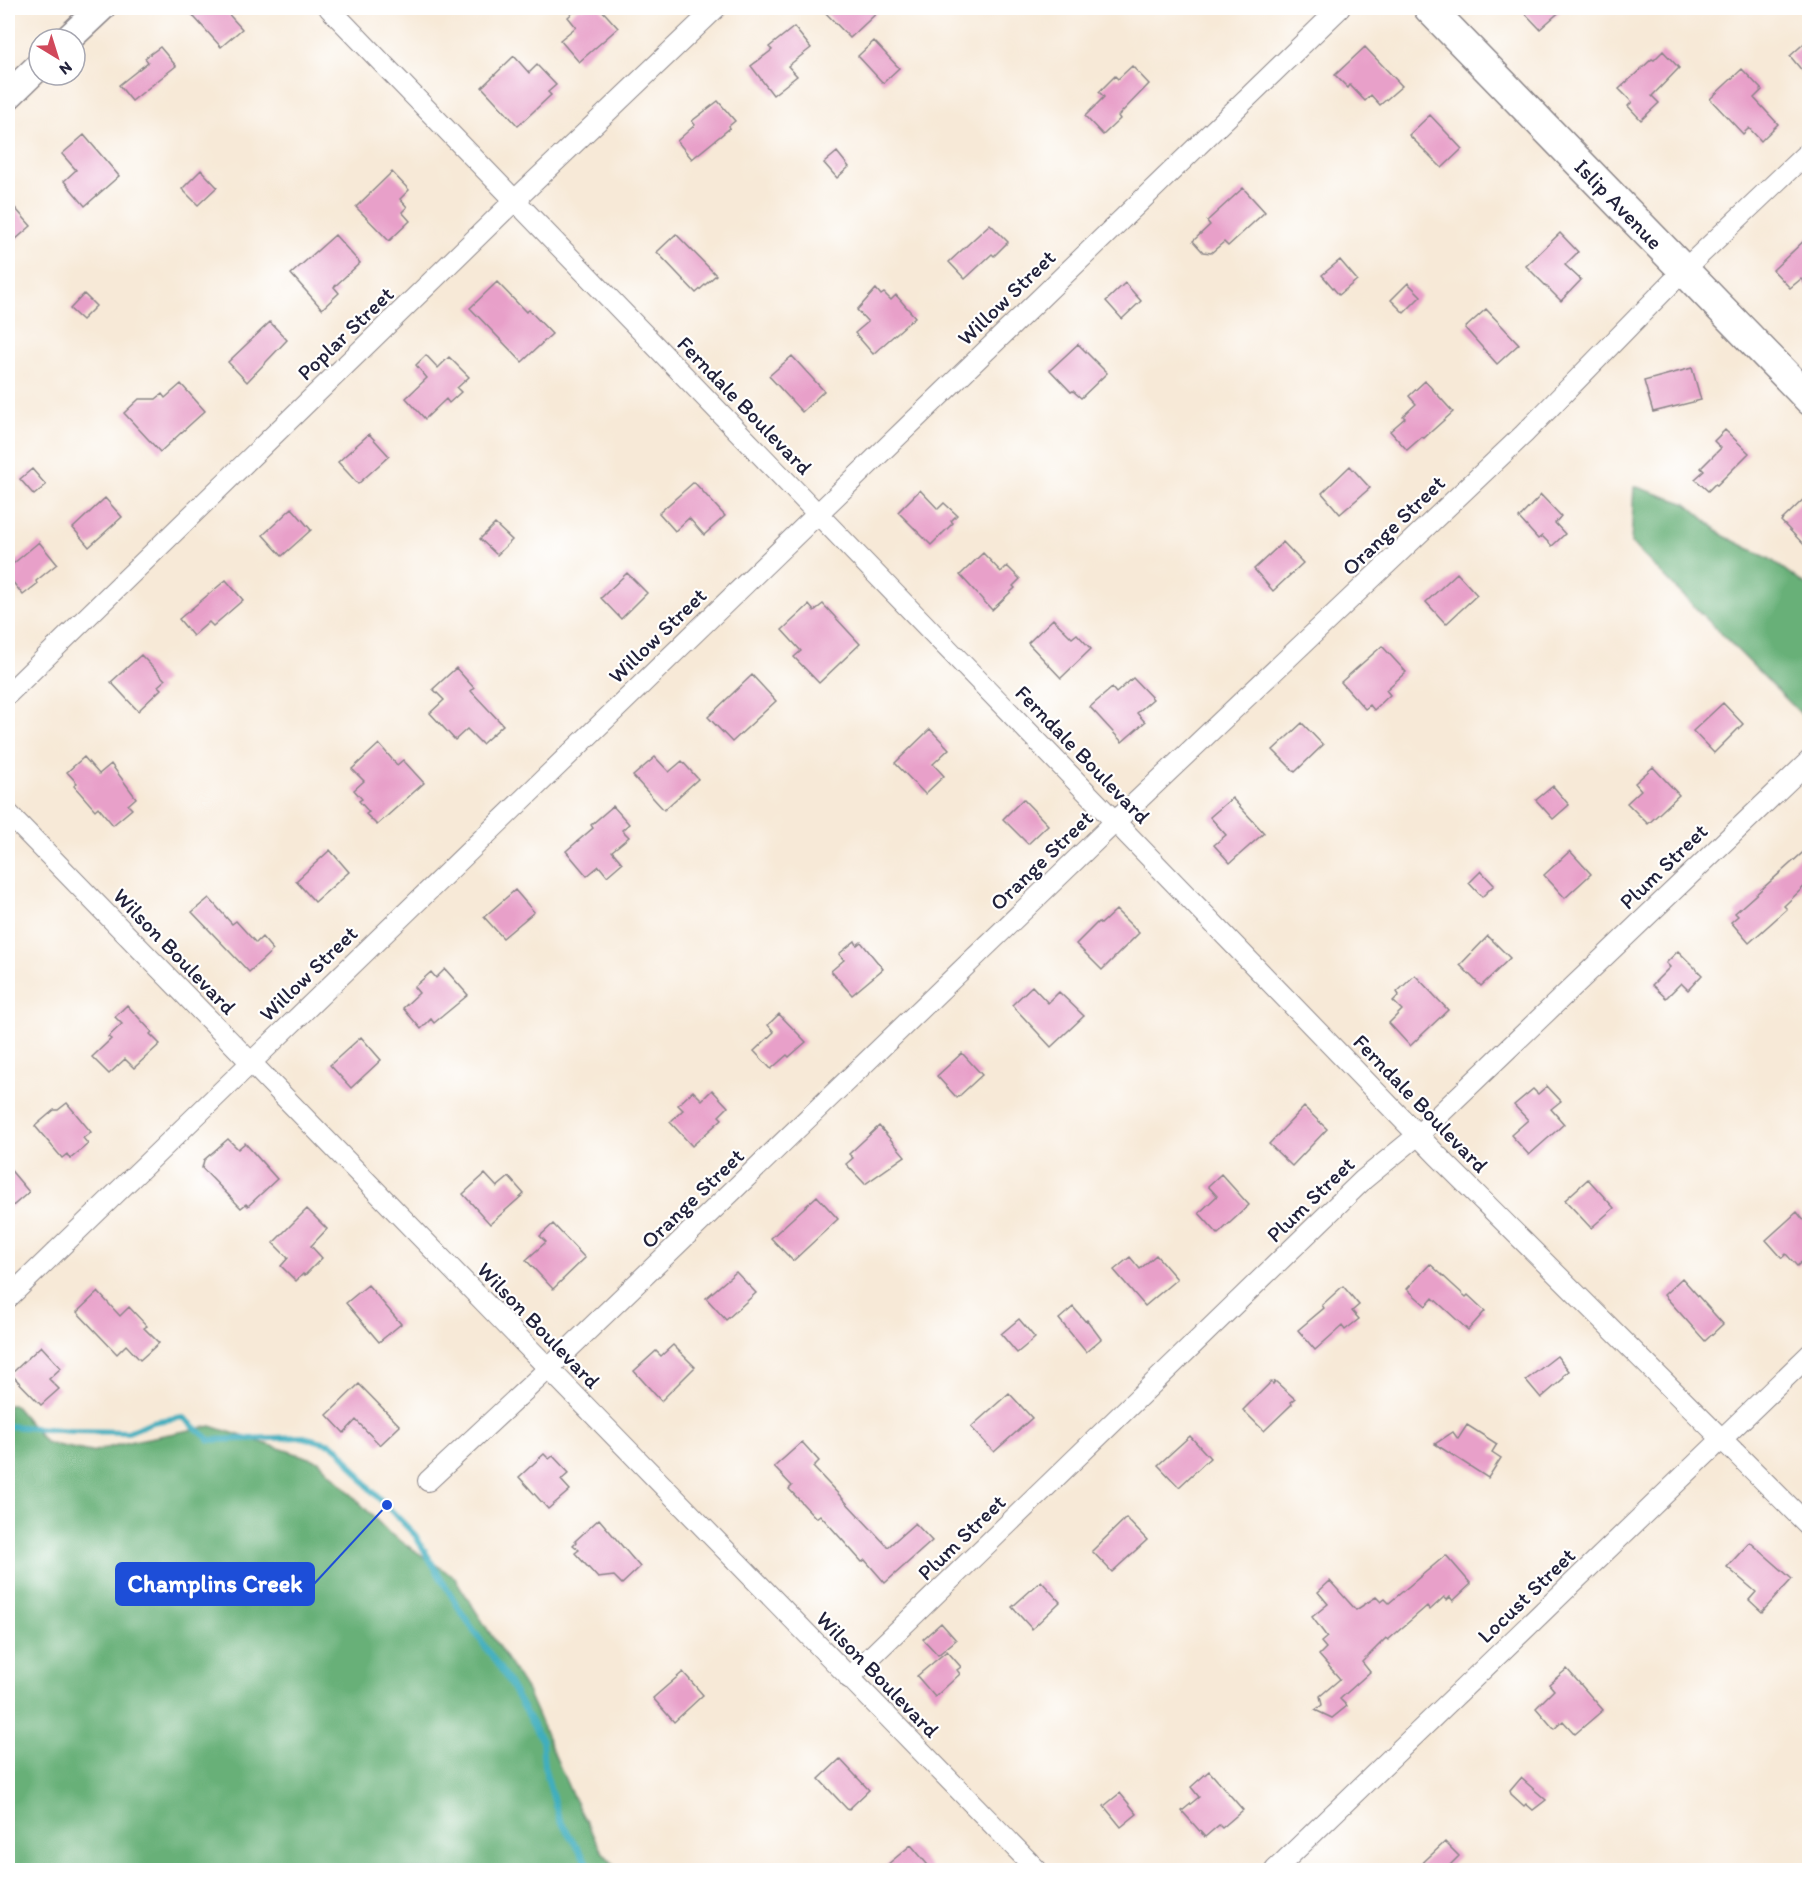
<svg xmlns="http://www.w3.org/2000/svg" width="1817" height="1878" viewBox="0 0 1817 1878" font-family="Itim,sans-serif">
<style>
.forest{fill:#67b078;stroke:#44695a;stroke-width:1.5}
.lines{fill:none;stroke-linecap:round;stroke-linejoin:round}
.stream{stroke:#41aebe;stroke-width:6}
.building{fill:#e8a0c9}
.street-casing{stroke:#8c8689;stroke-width:22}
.secondary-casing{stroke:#8c8689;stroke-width:30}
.primary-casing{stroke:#8c8689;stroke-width:33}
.street{stroke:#fff;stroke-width:20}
.secondary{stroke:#fff;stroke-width:27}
.primary{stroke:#fff;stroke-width:30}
.labels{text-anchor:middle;stroke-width:4.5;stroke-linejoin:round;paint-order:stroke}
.street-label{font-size:22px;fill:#22223b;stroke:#fff}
.leader{fill:none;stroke:#1d4ed8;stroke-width:2}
.callout-dot{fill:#1d4ed8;stroke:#fff;stroke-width:2}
.callout{fill:#1d4ed8;stroke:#1d4ed8;stroke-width:2}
.callout-label{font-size:24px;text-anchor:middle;font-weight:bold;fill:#fff}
</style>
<rect width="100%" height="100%" fill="#fff"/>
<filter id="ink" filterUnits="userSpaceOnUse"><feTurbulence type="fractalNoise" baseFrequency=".0167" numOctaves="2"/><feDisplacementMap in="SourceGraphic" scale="12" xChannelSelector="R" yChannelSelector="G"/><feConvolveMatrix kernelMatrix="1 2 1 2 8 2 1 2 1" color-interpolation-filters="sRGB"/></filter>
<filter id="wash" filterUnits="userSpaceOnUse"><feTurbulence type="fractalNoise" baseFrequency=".008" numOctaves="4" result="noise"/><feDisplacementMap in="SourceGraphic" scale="24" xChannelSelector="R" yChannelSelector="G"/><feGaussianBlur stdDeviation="1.35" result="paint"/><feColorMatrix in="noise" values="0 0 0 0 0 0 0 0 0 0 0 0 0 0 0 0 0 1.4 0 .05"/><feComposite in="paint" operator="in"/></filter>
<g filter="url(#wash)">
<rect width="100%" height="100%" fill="#f7e9d7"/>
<path class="forest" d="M1634,486L1687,504L1724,536L1770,559L1809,588V722L1631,543Z
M8,1405H14L46,1443L91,1452L133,1441L211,1426L319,1461L389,1533L454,1577L527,1691L572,1795L601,1850L618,1870H8Z"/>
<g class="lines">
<path class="stream" d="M8,1426L72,1431L128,1432L152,1422L183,1417L210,1440L303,1437L331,1444L339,1449L370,1489L415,1535L460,1610L505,1676L542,1741L544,1766L559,1819L592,1870"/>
</g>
<g id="blocks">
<path class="building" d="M186,8H223L242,29L221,47Z
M578,8H600L618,28L579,62L560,40L576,27L568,17Z
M821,8H882L850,38Z
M1520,8H1564L1540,29Z
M794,27L811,48L788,66L797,76L773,95L751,66L772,50L769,47Z
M1809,39V79L1790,56Z
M874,41L899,68L883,83L858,56Z
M160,47L176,66L132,101L119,85L148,62L145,58Z
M1365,47L1402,86L1380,105L1371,95L1365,101L1350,85L1348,88L1335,75Z
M1663,51L1679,68L1652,96L1659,103L1641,120L1628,106L1632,102L1619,89L1652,59L1654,60Z
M514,56L529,73L537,65L556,85L548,92L551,95L518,126L482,87Z
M1132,66L1149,84L1118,116L1120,119L1103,135L1085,116L1104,97L1099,92L1115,76L1118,79Z
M1742,69L1762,90L1754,98L1778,124L1761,141L1749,128L1743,134L1710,99Z
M718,101L735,121L729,126L730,128L692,159L677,141L695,125L692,121Z
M1430,115L1462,149L1442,168L1409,135Z
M84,135L119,176L85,206L64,181L76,170L62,154Z
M837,152L849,167L837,178L824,163Z
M201,170L217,187L198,205L182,189Z
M392,172L409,190L400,199L407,207L402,212L410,221L389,241L356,207Z
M1243,188L1265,212L1228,246L1224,242L1211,253L1203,252L1193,241L1210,225L1207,221Z
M8,200L31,226L8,246Z
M990,224L1008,242L994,256L992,254L965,279L949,262Z
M1560,233L1578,252L1565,265L1581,280L1561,301L1526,266Z
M676,234L716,275L696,293L657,252Z
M335,235L360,263L334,287L339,293L322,309L291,274Z
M1809,236V288L1801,279L1790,288L1773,270Z
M1340,260L1357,280L1339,295L1322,275Z
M497,282L526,312L529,310L552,334L522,362L470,308Z
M1125,283L1141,301L1122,319L1106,301Z
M1408,283L1421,296L1404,313L1391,300Z
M876,289L881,295L884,293L891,300L896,295L915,317L873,354L855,333L868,322L857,310Z
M84,294L96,306L82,320L70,309Z
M1486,309L1519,344L1497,364L1465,328Z
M270,322L287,340L247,382L228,362Z
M1078,344L1107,373L1081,398L1073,391L1071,392L1050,370Z
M426,355L438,368L449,357L469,377L457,388L461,392L449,403L446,399L425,419L406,398L427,378L416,365Z
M792,356L824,391L802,412L769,376Z
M1692,368L1701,400L1653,412L1644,381Z
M1425,381L1453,412L1424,438L1422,437L1407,450L1390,431L1405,418L1403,416L1416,404L1409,396Z
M181,384L205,411L160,452L124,413L139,399H156L162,394L165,398Z
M1725,430L1749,453L1717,485L1715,484L1708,491L1695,479L1704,471L1701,468L1721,448L1714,441Z
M369,434L389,456L358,484L338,462Z
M1350,466L1370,488L1340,514L1322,493Z
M32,469L46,485L34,495L20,479Z
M694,482L725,516L704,535L689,518L675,531L659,513Z
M920,490L938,509L944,503L957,515L951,521L953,523L931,545L898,512Z
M1809,494V550L1781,521Z
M1541,495L1561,516L1555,523L1565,534L1552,546L1542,536L1538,539L1519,518Z
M105,498L122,517L89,547L73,528Z
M292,508L311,530L282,556L263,535Z
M495,524L512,540L497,555L480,539Z
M39,542L57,564L36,581L37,584L23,595L8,576V568Z
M1283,542L1303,563L1273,591L1254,569Z
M983,553L1001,572L1007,566L1020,579L1013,586L1015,588L992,610L960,575Z
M627,573L647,593L621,619L601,598Z
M1457,573L1477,595L1446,624L1426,602Z
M226,580L243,600L213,626L209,622L193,636L179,619Z
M823,604L860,644L819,683L794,657L801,651L782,630L809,605L814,611Z
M1053,619L1072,638L1077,634L1091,649L1061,678L1028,643Z
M1382,646L1406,672L1386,690L1390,695L1374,710L1370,705L1365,709L1341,682Z
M141,655L165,680L158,686L161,689L138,711L111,682Z
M456,668L474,688L471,691L503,725L482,744L467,729L455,740L430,713L444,700L433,689Z
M752,675L776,701L732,742L708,717Z
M1133,678L1153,699L1137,713L1145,722L1122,742L1090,707L1112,688L1116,693Z
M1723,703L1743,724L1714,753L1693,731Z
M1302,723L1323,745L1295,772L1273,750Z
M930,729L949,749L933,764L944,776L925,794L895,763Z
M379,744L397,765L403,760L424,783L377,825L366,814L369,812L359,801L362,799L354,790L364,781L352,769Z
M84,757L99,774L111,764L136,798L128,805L132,809L113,825L98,807L95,810L74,786L77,783L67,772Z
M655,757L669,772L682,761L698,779L664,810L633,776Z
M1653,767L1679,795L1648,824L1627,803L1641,790L1635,783Z
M1553,786L1569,805L1553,819L1536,800Z
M1232,798L1264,833L1230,863L1214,845L1226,835L1210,817Z
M1023,799L1048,825L1028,844L1003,819Z
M613,806L629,824L622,830L629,837L612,851L622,863L607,876L599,866L587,876L566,851L593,828L591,825Z
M1809,847V882L1784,906L1787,909L1749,943L1731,922L1738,916L1735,913Z
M330,850L349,872L315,902L296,881Z
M1570,851L1591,874L1565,898L1544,875Z
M1481,871L1494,885L1482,897L1469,883Z
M515,890L534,912L503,938L484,917Z
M209,898L232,924L236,921L256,943L262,937L273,950L249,972L192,912Z
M1116,910L1139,933L1102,970L1076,944L1098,922L1101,924Z
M1488,936L1510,958L1481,986L1460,965Z
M855,941L857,945L861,942L883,969L852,995L831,971L844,960L839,954Z
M1678,951L1702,975L1688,990L1681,983L1666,998L1652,985L1670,967L1666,963Z
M445,969L468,995L434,1023L431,1019L421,1029L403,1008L419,993L414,987L431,972L436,978Z
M1415,975L1448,1010L1410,1046L1389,1023L1402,1010L1393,1001L1399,995L1397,992Z
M1032,986L1048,1003L1059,992L1084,1016L1051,1047L1012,1005Z
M127,1005L152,1032L150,1034L160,1044L134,1068L125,1059L109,1074L92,1057L111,1039L108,1037L122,1024L115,1017Z
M779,1014L806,1042L789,1057L787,1055L771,1069L754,1051L774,1032L768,1025Z
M361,1037L381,1060L351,1088L330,1065Z
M962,1053L982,1075L957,1098L937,1076Z
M1547,1086L1561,1101L1551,1109L1564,1124L1529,1155L1511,1135L1528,1120L1514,1105L1533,1089L1538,1094Z
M712,1090L728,1107L719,1116L722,1119L692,1146L670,1122L683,1110L678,1105L693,1091L702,1100Z
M67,1103L91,1132L83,1138L88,1144L70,1159L67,1154L62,1158L35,1126L54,1110H58Z
M1304,1107L1327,1129L1292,1166L1269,1144Z
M879,1126L905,1156L865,1184L846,1164L853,1158L849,1154Z
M228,1139L238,1149L245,1143L277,1179L248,1206L246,1204L241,1208L202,1168L204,1160Z
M8,1167L29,1192L8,1210Z
M485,1174L497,1187L509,1177L524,1194L490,1224L463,1194Z
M1221,1174L1249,1205L1218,1234L1199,1213L1217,1196L1208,1186Z
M1588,1179L1614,1208L1591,1228L1565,1200Z
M817,1196L838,1219L793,1261L771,1238Z
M307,1209L327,1229L311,1246L322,1258L305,1275L303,1274L296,1281L281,1266L288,1258L273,1243Z
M1797,1212L1809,1227V1255L1797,1266L1786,1254L1782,1258L1766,1240Z
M553,1224L585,1258L553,1289L526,1260L546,1242L540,1236Z
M1156,1255L1177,1279L1145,1306L1114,1270L1130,1257L1140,1269Z
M1430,1264L1466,1297L1468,1295L1485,1311L1468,1330L1433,1298L1426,1306L1407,1289Z
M736,1272L756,1293L726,1320L706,1298Z
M1682,1278L1723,1324L1705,1341L1664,1295Z
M368,1285L401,1324L379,1342L346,1303Z
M1343,1286L1359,1305L1352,1311L1359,1319L1345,1330L1342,1326L1315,1350L1298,1330L1324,1308L1322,1305Z
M98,1292L120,1316L129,1307L147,1326L144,1328L159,1343L140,1360L126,1345L117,1354L77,1312Z
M1073,1307L1085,1321L1087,1320L1101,1339L1086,1352L1059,1319Z
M1019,1319L1035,1338L1017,1353L1001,1334Z
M673,1345L695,1367L661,1401L634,1371L656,1351L661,1356Z
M41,1346L61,1368L49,1379L59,1389L41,1405L11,1374Z
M1557,1356L1569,1371L1563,1376L1564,1378L1541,1398L1526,1380Z
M1275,1381L1295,1399L1291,1402L1292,1404L1264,1431L1243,1410L1271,1382L1273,1384Z
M359,1384L400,1426L380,1445L356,1420L344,1433L327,1415Z
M1009,1393L1032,1418L994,1452L971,1427Z
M1467,1425L1497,1444L1492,1452L1501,1458L1488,1478L1435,1444L1453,1432L1458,1439Z
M1190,1436L1210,1458L1179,1487L1158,1465Z
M802,1442L819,1461L813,1467L888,1547L915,1523L932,1541L885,1583L865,1560L862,1562L820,1515L816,1518L789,1489L792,1486L774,1467Z
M544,1454L549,1459L553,1456L569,1473L561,1480L570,1490L548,1509L519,1477Z
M1126,1518L1147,1540L1112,1572L1092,1551Z
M599,1519L640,1567L622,1584L614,1576L598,1578L575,1553L579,1550L573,1545L576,1542L575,1541Z
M1750,1542L1792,1579L1762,1612L1749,1600L1756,1592L1727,1567Z
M1446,1555L1471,1584L1453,1601L1450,1597L1447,1600L1444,1597L1430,1610L1427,1606L1388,1640L1386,1638L1362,1662L1370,1672L1340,1699L1347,1706L1332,1718L1315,1710L1322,1705L1320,1696L1340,1679L1319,1655L1326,1648L1321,1642L1327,1637L1312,1617L1328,1604L1318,1592L1330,1581L1356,1610L1376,1597L1381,1602L1385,1599L1389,1603Z
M1041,1581L1060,1602L1032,1629L1012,1607Z
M941,1623L956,1640L938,1655L923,1639Z
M947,1651L961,1667L957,1670L960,1674L935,1697L917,1676Z
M1567,1669L1603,1710L1575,1734L1563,1721L1554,1729L1536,1708L1554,1690L1549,1684Z
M683,1672L703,1695L674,1722L653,1698Z
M840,1759L869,1790L848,1810L819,1779Z
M1209,1771L1243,1810L1222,1828L1219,1825L1205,1837L1182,1811L1199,1797L1191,1787Z
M1521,1778L1546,1800L1533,1810L1526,1804L1524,1806L1511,1794L1510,1791Z
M1120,1793L1137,1814L1121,1827L1104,1806Z
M1445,1842L1459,1856L1445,1870H1415Z
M911,1845L932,1870H881Z"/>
</g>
</g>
<g filter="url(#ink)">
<use href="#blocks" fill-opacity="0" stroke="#8c8689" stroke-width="1.5"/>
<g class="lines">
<g class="street-casing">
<path id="street" d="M329,8L1438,1156L1810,1527
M8,694L514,201L716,8
M8,813L1037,1870
M8,1298L1340,8
M428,1481L548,1369L1115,822L1524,434L1684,270L1810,150
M849,1678L1363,1180L1418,1135L1810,760
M1275,1870L1810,1354"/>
</g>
<g class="secondary-casing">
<path id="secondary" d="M68,39L101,8
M8,96L39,66"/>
</g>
<g class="primary-casing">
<path id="primary" d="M1429,8L1810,400"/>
</g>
<use href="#street" class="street"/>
<use href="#secondary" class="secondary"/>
<use href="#primary" class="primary"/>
</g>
</g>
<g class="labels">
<g class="street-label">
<text transform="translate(1619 204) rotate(46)" y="8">Islip Avenue</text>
<text transform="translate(1006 297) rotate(-44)" y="8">Willow Street</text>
<text transform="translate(345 333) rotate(-44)" y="8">Poplar Street</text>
<text transform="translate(745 405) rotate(46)" y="8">Ferndale Boulevard</text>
<text transform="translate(1393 525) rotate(-44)" y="8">Orange Street</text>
<text transform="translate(657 635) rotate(-44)" y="8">Willow Street</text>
<text transform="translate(1083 754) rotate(46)" y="8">Ferndale Boulevard</text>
<text transform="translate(1041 860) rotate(-44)" y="8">Orange Street</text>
<text transform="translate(1663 866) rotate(-44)" y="8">Plum Street</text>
<text transform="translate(175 951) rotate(46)" y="8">Wilson Boulevard</text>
<text transform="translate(308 973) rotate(-44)" y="8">Willow Street</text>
<text transform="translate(1421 1103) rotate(46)" y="8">Ferndale Boulevard</text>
<text transform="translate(692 1198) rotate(-44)" y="8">Orange Street</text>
<text transform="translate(1310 1199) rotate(-44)" y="8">Plum Street</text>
<text transform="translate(539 1325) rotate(46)" y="8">Wilson Boulevard</text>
<text transform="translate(961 1537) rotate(-44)" y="8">Plum Street</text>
<text transform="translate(1526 1595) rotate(-44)" y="8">Locust Street</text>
<text transform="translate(878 1674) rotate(46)" y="8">Wilson Boulevard</text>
</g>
</g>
<path class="leader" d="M387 1505L314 1584"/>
<circle class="callout-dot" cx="387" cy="1505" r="6"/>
<rect class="callout" x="116" y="1563" width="198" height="42" rx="6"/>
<g class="callout-label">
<text x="215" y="1592">Champlins Creek</text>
</g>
<rect width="1817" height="1878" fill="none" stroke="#fff" stroke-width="30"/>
<g transform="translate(57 57) rotate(142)"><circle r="28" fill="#ffffff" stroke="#a7a7b1" stroke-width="1.5"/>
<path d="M0-4.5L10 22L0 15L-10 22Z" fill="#d1495b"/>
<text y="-9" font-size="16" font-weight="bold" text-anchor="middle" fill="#22223b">N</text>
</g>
</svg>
